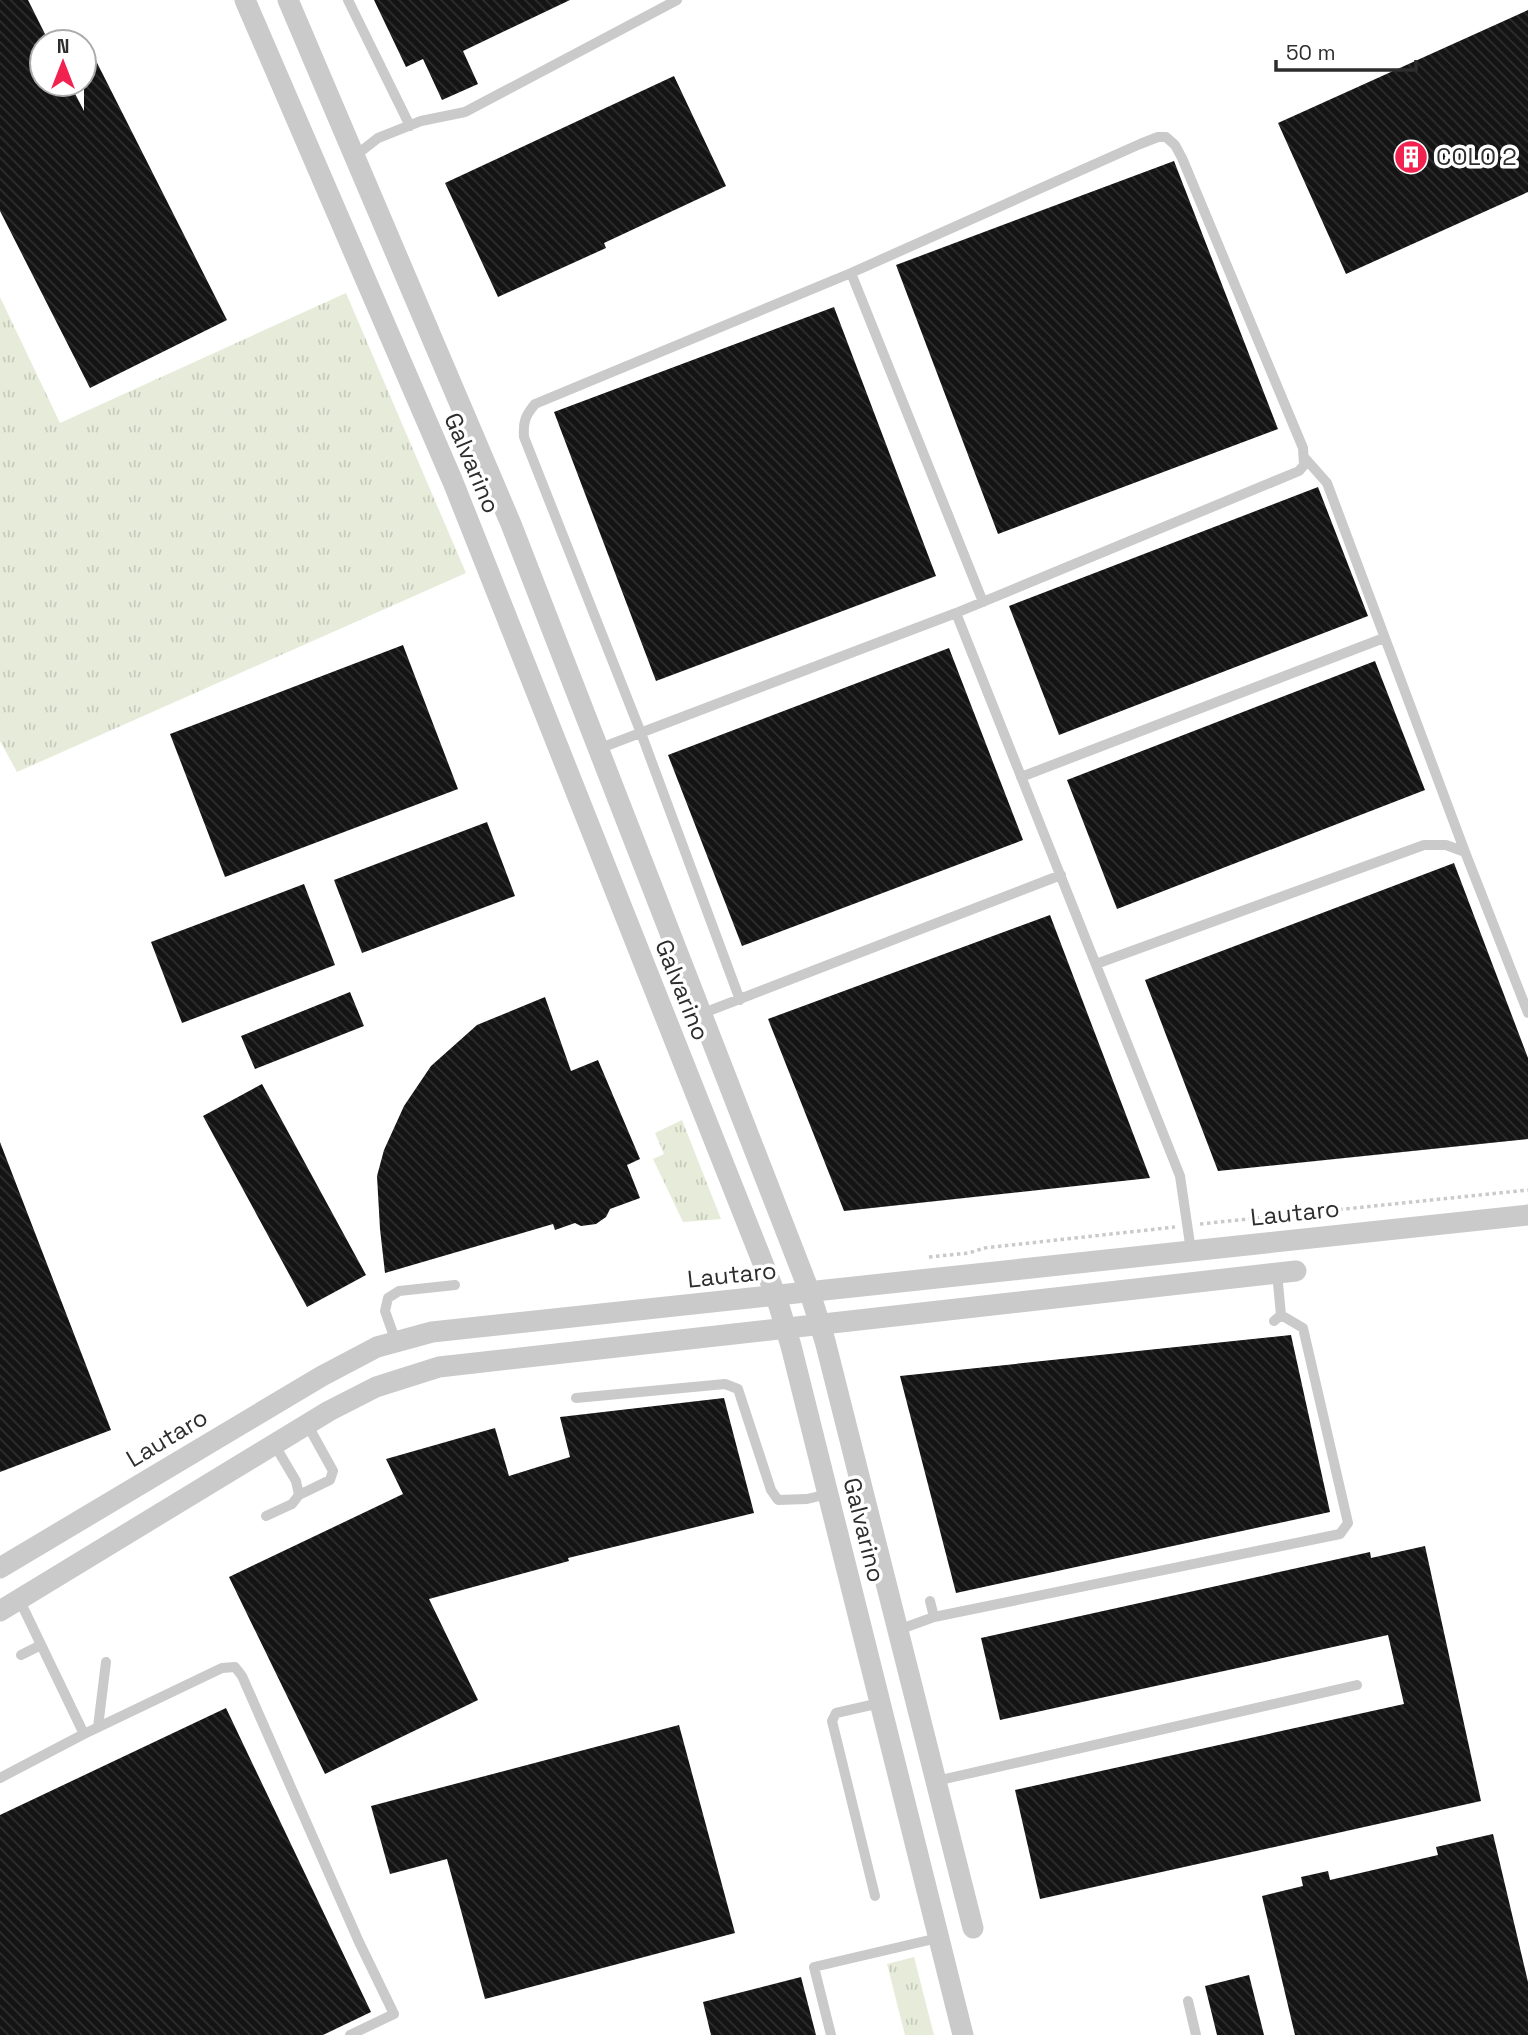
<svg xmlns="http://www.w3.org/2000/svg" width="1528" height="2035" viewBox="0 0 1528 2035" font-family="'Space Grotesk',sans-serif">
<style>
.grass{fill:url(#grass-tufts)}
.building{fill:url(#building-back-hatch)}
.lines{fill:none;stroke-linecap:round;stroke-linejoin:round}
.path{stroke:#cacaca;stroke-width:3.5;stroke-dasharray:3.5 3.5;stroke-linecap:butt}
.lane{stroke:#cacaca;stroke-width:10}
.street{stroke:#cacaca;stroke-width:21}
.labels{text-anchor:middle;stroke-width:7;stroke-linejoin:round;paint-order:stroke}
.poi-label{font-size:24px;fill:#2d2d2d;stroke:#fff;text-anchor:start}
.street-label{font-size:24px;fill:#2d2d2d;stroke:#fff}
</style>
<defs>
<pattern id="grass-tufts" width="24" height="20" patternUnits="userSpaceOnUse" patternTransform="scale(1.75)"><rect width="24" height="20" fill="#e6ecd9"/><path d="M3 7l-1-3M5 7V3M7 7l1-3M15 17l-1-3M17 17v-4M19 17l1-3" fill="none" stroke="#c6cbbb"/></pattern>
<pattern id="building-back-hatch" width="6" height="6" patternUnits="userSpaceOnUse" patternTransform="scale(1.75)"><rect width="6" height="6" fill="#141414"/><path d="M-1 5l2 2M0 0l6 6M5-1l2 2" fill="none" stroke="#2e2e2e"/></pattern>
</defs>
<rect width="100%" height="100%" fill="#fff"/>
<path class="grass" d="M346,293L466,573L17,772L0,741V297L60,423Z
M682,1120L721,1219L683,1222L653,1159L664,1154L655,1133Z
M914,1957L934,2035H905L887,1964Z"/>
<path class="building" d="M0,0H28L49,42H42V84H70L84,111V37L227,320L90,388L0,211Z
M374,0H570L463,51L478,84L442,100L423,59L406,67Z
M1528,10V192L1346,274L1278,123Z
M674,76L726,186L604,243L606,248L498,297L445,183Z
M1174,161L1278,429L998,534L896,265Z
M834,307L936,576L656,681L554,412Z
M1318,487L1368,616L1059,735L1009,606Z
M403,645L458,789L225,877L170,734Z
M949,648L1023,840L742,946L668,755Z
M1375,661L1425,790L1117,909L1067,780Z
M487,822L515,896L362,953L334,880Z
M1454,863L1528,1058V1139L1218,1171L1145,980Z
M304,884L335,965L182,1023L151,942Z
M1050,915L1150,1178L844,1211L768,1019Z
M350,992L364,1026L255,1069L241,1036Z
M545,997L571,1071L598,1060L640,1159L627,1165L640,1198L610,1209L606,1217L596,1224L581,1226L575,1223L555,1230L553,1224L385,1273L380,1229L377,1176L384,1150L404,1106L431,1066L477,1025Z
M262,1084L366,1275L307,1307L203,1116Z
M0,1142L111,1430L0,1472Z
M1291,1335L1330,1512L956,1593L900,1376Z
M724,1398L754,1513L568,1558L569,1561L429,1599L478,1700L325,1774L229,1577L403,1494L386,1459L495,1428L509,1476L570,1457L560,1417Z
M1425,1546L1481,1801L1040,1899L1015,1790L1404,1704L1388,1635L1000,1720L981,1638L1370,1552L1371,1558Z
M226,1708L371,2012L323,2035H0V1815Z
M679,1725L735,1933L485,1999L447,1859L390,1874L371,1806Z
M1493,1834L1528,1982V2035H1295L1262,1896L1303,1886L1301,1877L1328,1871L1330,1880L1438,1855L1436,1847Z
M1249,1975L1264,2035H1217L1205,1986Z
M801,1977L816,2035H711L703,2002Z"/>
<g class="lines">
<path class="path" d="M1200,1224L1528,1190
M929,1257L969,1253L984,1248L1175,1227"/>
<path class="lane" d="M348,0L410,126
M357,159L360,152L378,138L421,121L465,112L677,0
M851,273L1140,144L1158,137H1166L1175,145L1182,158L1303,448L1304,465L1299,471L956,613
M1304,457L1327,483L1465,852
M598,749L956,613L1180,1176L1191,1251
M1021,777L1384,638
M1096,964L1424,845H1446L1465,852L1528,1013
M740,1000L641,733L524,437C523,422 525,416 535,404L851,273L983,602
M701,1014L1061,875
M1274,1321L1281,1315L1277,1273
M396,1342L385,1311L388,1298L399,1291L455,1285
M576,1398L725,1384L738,1389L771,1490L778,1500L807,1499L828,1494
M299,1495L330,1480L333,1471L307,1424
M266,1516L292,1504L299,1495L296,1481L274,1444
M19,1599L84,1734
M930,1601L934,1617
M898,1630L934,1617L1340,1534L1348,1523L1303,1328L1281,1315
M21,1655L41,1645
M98,1727L106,1662
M0,1778L84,1734L222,1668L235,1667L242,1676L359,1942L394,2014L350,2035
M936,1781L1357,1685
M875,1896L832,1721L836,1713L880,1703
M1188,2001L1196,2035
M831,2035L814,1967L938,1938"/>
<path class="street" d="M245,0L453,482L776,1296L791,1346L963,2035
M288,0L511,524L810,1293L825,1341L973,1928
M0,1568L322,1376L377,1347L432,1332L1528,1215
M0,1611L329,1411L376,1387L439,1367L1296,1271"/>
</g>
<defs>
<g id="building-disc" transform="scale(1.75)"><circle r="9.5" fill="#f12150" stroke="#fff"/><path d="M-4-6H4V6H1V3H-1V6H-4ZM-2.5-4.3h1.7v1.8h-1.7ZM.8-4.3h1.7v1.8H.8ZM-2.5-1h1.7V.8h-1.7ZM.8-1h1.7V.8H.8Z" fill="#fff"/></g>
</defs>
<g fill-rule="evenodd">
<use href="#building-disc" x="1411" y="157"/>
</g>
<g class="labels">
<g class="poi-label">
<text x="1436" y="165">COLO 2</text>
</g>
<g class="street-label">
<text transform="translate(472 463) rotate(67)" y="8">Galvarino</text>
<text transform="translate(682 990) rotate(68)" y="8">Galvarino</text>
<text transform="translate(1295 1213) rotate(-6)" y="8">Lautaro</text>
<text transform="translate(732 1275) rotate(-6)" y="8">Lautaro</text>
<text transform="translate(167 1438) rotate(-31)" y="8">Lautaro</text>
<text transform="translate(864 1530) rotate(76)" y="8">Galvarino</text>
</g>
</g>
<g transform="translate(63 63)"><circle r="33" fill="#ffffff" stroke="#ababab" stroke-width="2"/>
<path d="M0-5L12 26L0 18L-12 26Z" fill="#f12150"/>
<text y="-10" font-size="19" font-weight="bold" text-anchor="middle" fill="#2d2d2d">N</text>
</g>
<path d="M1276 60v10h140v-10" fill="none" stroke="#2d2d2d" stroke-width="3.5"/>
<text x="1286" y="60" font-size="21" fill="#2d2d2d" stroke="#ffffff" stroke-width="5" paint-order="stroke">50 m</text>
</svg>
